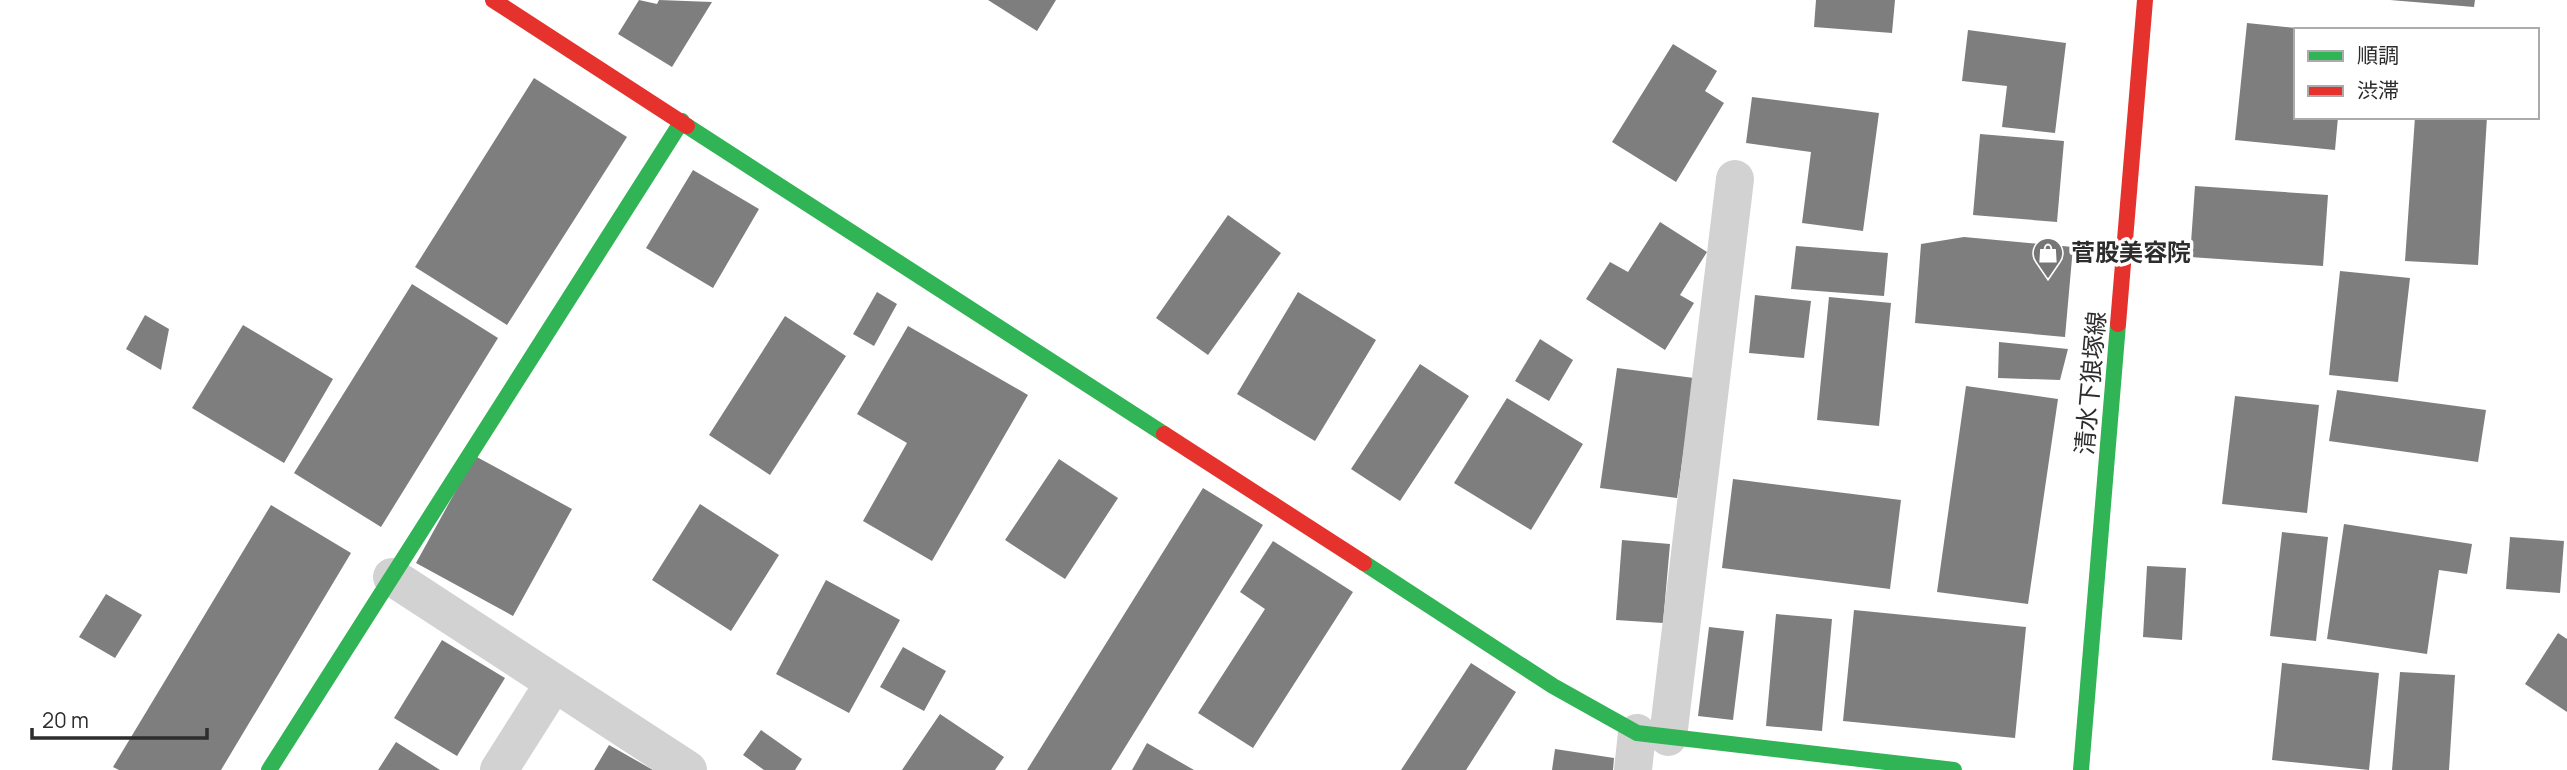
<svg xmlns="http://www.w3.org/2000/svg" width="2567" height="770" viewBox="0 0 2567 770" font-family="Manrope,'Noto Sans JP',sans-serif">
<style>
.building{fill:#7e7e7e}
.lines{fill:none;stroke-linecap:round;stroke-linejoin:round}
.street{stroke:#d2d2d2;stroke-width:38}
.fast{stroke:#30b455;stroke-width:16}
.jam{stroke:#e5322d;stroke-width:16}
.labels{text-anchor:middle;stroke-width:7;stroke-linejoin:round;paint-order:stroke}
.poi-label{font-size:24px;font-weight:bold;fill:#2d2d2d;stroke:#fff;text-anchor:start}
.street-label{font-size:24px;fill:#2d2d2d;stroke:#fff}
</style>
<rect width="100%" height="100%" fill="#fff"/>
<path class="building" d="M639,0L657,4L659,0L712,2L672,67L618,34Z
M988,0H1056L1037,31Z
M1816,0H1895L1892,33L1814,27Z
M2390,0H2475L2474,7Z
M2247,23L2296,28V117H2338L2335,150L2235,140Z
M1968,30L2066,43L2055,133L2002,127L2007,86L1962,81Z
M1673,44L1717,71L1705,91L1724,103L1676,182L1612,142Z
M534,78L627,137L507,325L415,267Z
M1752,97L1879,113L1863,231L1802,223L1811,152L1746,143Z
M2415,117H2487L2478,265L2405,261Z
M1980,134L2064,141L2057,222L1973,215Z
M693,170L759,209L713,288L646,248Z
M2195,186L2328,195L2323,266L2190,257Z
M1228,215L1281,253L1208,355L1156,318Z
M1660,222L1707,252L1680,295L1694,303L1665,350L1586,299L1610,262L1628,272Z
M1964,237L2073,247L2065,337L1915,323L1921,244Z
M1796,246L1888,253L1884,296L1791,289Z
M2340,271L2410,278L2398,382L2329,375Z
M412,284L498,338L381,527L294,473Z
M877,292L897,304L874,346L853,334Z
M1298,292L1376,340L1315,441L1237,394Z
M1755,295L1811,301L1804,358L1749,353Z
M1829,297L1891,303L1879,426L1817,420Z
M145,315L169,329L161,370L126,349Z
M785,316L846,356L770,475L709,435Z
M243,325L333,379L284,463L192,408Z
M908,326L1028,395L932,561L863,521L907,443L857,414Z
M1540,339L1573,360L1549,401L1515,381Z
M1999,342L2068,349L2060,380L1998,378Z
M1420,364L1469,396L1400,501L1351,469Z
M1617,368L1694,378L1677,498L1600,488Z
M1966,386L2058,399L2028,604L1937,592Z
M2337,390L2486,410L2478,462L2329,441Z
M2235,396L2319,405L2307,513L2222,504Z
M1507,398L1583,444L1531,530L1454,483Z
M475,456L572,509L513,616L416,563Z
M1059,459L1118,498L1065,579L1005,540Z
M1733,479L1901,500L1890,589L1722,568Z
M1203,488L1263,525L1111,770H1027Z
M700,504L779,555L731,631L652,580Z
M271,505L351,553L221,770H119L113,767Z
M2344,524L2472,544L2467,574L2439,570L2427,654L2327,639Z
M2282,532L2328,537L2316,641L2270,636Z
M2510,537L2564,541L2560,593L2506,589Z
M1622,540L1670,544L1663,623L1616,620Z
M1273,541L1353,592L1253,748L1198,713L1265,609L1240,592Z
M2147,566L2186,568L2182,640L2143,637Z
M826,580L900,620L849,713L776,674Z
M106,594L142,615L115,658L79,637Z
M1854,610L2026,627L2015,738L1843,721Z
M1776,614L1832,619L1822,731L1766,726Z
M1709,627L1744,631L1733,720L1698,716Z
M2558,633L2567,639V712L2525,684Z
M442,640L505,678L457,756L394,718Z
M903,647L946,671L924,711L880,687Z
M1471,663L1516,692L1466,770H1401Z
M2282,663L2379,673L2369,770L2272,760Z
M2400,672L2455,675L2449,770H2392Z
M940,714L1004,757L995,770H902Z
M761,730L802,759L795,770H764L743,755Z
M396,742L440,770H378Z
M1147,743L1194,770H1132Z
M609,745L653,770H594Z
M1555,749L1614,758L1613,770H1552Z"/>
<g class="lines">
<path class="street" d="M392,577L688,770
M1668,737L1735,179
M499,770L554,683
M1633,770L1637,733"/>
<path class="fast" d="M687,126L1164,434
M1364,563L1553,686L1637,733L1954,770
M269,770L682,121
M2081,770L2118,324"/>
<path class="jam" d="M493,0L687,126
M2118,324L2145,0
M1164,434L1364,563"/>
</g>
<defs>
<g id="shop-pin" transform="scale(1.575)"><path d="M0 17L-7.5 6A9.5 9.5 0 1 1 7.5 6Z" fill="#767676" stroke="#fff"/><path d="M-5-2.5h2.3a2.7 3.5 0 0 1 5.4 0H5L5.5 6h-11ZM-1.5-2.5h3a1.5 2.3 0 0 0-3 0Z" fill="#fff"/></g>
</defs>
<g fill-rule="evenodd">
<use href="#shop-pin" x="2048" y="253"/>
</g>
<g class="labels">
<g class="poi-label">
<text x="2071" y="261">菅股美容院</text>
</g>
<g class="street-label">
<text transform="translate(2091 383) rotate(-85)" y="8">清水下狼塚線</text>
</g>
</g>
<rect x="2294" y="28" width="245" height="91" fill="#ffffff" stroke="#ababab" stroke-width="2"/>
<rect x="2308" y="51" width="35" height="10" fill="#30b455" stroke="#ababab" stroke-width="2"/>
<text x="2357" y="63" font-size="21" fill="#2d2d2d">順調</text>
<rect x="2308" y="86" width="35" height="10" fill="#e5322d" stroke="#ababab" stroke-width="2"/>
<text x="2357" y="98" font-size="21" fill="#2d2d2d">渋滞</text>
<path d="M32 728v10h175v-10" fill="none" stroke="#2d2d2d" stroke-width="3.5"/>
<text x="42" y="728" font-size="21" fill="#2d2d2d" stroke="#ffffff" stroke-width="5" paint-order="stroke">20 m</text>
</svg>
